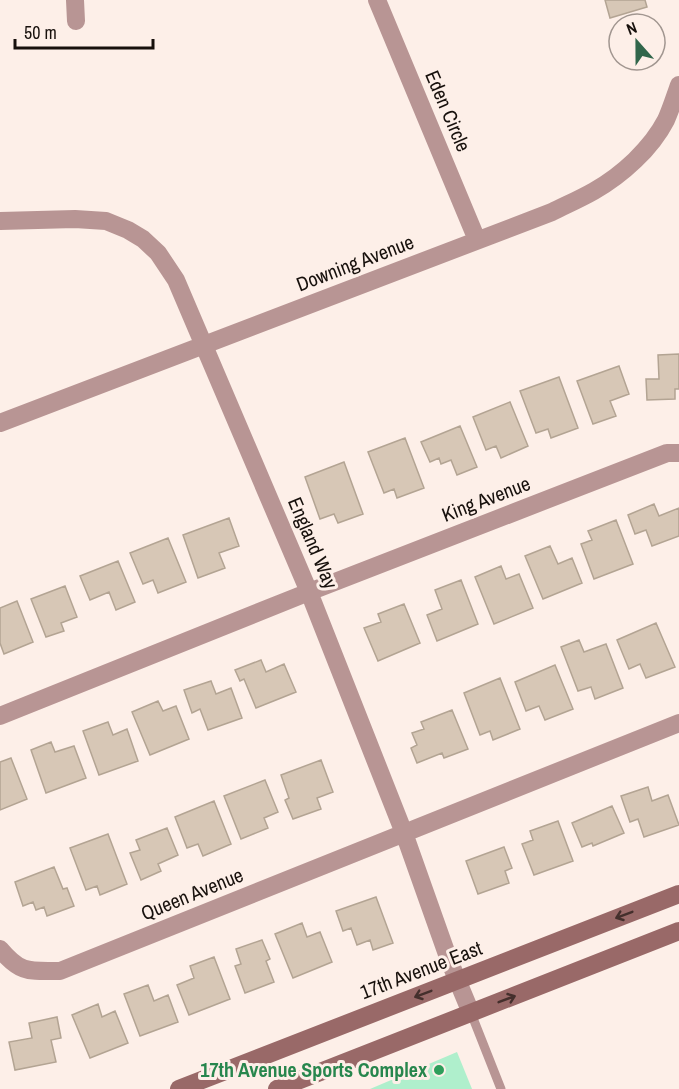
<svg xmlns="http://www.w3.org/2000/svg" width="679" height="1089" viewBox="0 0 679 1089" font-family="'Archivo Narrow',sans-serif">
<style>
.grass{fill:#afefcc}
.building{fill:#d7c7b6;stroke:#b3a493;stroke-width:1.5}
.lines{fill:none;stroke-linecap:round;stroke-linejoin:round}
.lane{stroke:#b89594;stroke-width:9}
.street{stroke:#b89594;stroke-width:18}
.secondary{stroke:#996968;stroke-width:18}
.oneway{stroke:#442f2c}
.leisure-dot{fill:#2e9e5b;stroke:#fdefe8;stroke-width:2}
.labels{text-anchor:middle;stroke-width:6;stroke-linejoin:round;paint-order:stroke}
.street-label{font-size:20px;fill:#17100c;stroke:#fdefe8}
.leisure-label{font-size:20px;font-weight:bold;fill:#27864d;stroke:#fdefe8;text-anchor:end}
</style>
<rect width="100%" height="100%" fill="#fdefe8"/>
<path class="grass" d="M457,1052L472,1089H370Z"/>
<path class="building" d="M605,0H645L647,7L610,18Z
M679,354V389H675V399L647,400L646,379H659L658,355Z
M619,366L629,394L610,401L616,416L593,424L577,381Z
M559,377L578,428L551,438L548,429L536,433L520,391Z
M510,402L528,446L501,458L496,446L486,450L473,417Z
M460,426L477,467L457,475L451,460L441,464L439,458L430,462L421,442Z
M405,438L424,488L397,498L394,489L384,493L368,452Z
M344,462L363,514L338,523L334,514L320,519L305,477Z
M654,504L659,516L679,508V536L652,546L646,530L635,534L628,515Z
M229,518L239,546L219,553L225,568L198,578L183,535Z
M616,520L633,564L594,579L581,544L592,540L588,531Z
M168,538L186,582L158,593L153,580L143,584L130,553Z
M550,546L558,564L572,558L582,583L543,599L525,556Z
M118,561L135,602L116,610L109,592L90,600L80,576Z
M501,566L506,579L519,574L533,608L494,624L475,577Z
M461,580L478,624L437,641L427,615L442,609L435,590Z
M65,586L77,617L61,623L64,631L46,637L31,599Z
M17,601L33,642L4,654L0,643V608Z
M404,604L420,643L378,661L364,628L381,622L378,614Z
M656,623L675,667L646,678L640,664L629,669L617,640Z
M579,640L584,652L606,644L623,688L595,699L591,687L578,691L561,647Z
M261,660L266,672L284,664L296,692L256,708L244,679L240,681L235,670Z
M555,665L573,709L545,720L539,706L526,711L515,682Z
M500,678L520,729L493,740L490,731L480,735L464,693Z
M211,681L216,694L231,688L242,718L208,730L200,709L192,713L184,690Z
M158,701L163,711L176,706L189,739L150,755L132,712Z
M452,710L468,749L444,758L442,753L417,763L411,748L417,745L412,733L424,729L421,722Z
M108,722L113,735L127,729L138,761L99,775L83,731Z
M51,742L55,752L74,746L86,778L46,793L31,750Z
M11,758L27,799L0,810V762Z
M321,760L333,792L317,798L321,809L293,819L285,800L289,798L281,775Z
M265,780L278,812L264,818L268,828L241,839L224,796Z
M648,787L652,801L668,795L679,825L644,837L638,819L630,822L621,796Z
M214,801L231,844L203,856L198,844L187,848L175,817Z
M612,806L624,833L593,846L592,843L582,847L572,823Z
M558,821L573,861L534,875L522,844L533,840L530,831Z
M167,828L178,855L158,864L161,871L141,880L130,853L140,850L136,840Z
M108,834L127,884L100,895L97,886L86,890L70,848Z
M504,847L512,868L505,871L509,883L478,894L466,861Z
M54,867L63,889L67,888L74,906L47,916L44,907L36,910L33,902L23,906L15,882Z
M376,897L393,943L373,950L370,940L357,945L351,928L343,931L336,911Z
M302,923L307,937L320,932L332,962L293,978L275,934Z
M262,940L270,959L266,961L274,982L245,993L235,966L241,964L236,949Z
M214,957L230,999L189,1015L177,985L194,978L190,966Z
M148,985L154,1001L168,995L178,1022L140,1036L124,994Z
M98,1004L102,1017L115,1011L128,1043L90,1058L72,1015Z
M57,1017L61,1038L51,1040L56,1062L15,1070L9,1042L32,1038L29,1023Z"/>
<g class="lines">
<path class="lane" d="M471,1013L501,1089"/>
<path class="street" d="M75,0L76,21
M377,0L477,240
M0,221L75,219L106,221L128,230L143,239L158,253L176,280L309,592L404,833L449,960L471,1013
M0,423L552,212C566,205 580,199 594,191C622,175 651,149 666,120C671,109 675,96 679,85
M0,716L309,592L667,453H679
M0,949C21,974 29,971 60,971L679,723"/>
<path class="secondary" d="M179,1089L679,894
M277,1089L679,931"/>
</g>
<defs><path id="oneway-shaft" d="M-6 0H5M1.5-3L5.5 0L1.5 3" fill="none" stroke-width="1.6" stroke-linecap="round" stroke-linejoin="round" transform="scale(1.5)"/></defs>
<g class="oneway">
<use href="#oneway-shaft" transform="translate(624 915) rotate(159)"/>
<use href="#oneway-shaft" transform="translate(423 994) rotate(159)"/>
<use href="#oneway-shaft" transform="translate(507 999) rotate(-21)"/>
</g>
<circle class="leisure-dot" cx="439" cy="1070" r="6"/>
<g class="labels">
<g class="street-label">
<text transform="translate(448 111) rotate(67)" y="7">Eden Circle</text>
<text transform="translate(355 263) rotate(-21)" y="7">Downing Avenue</text>
<text transform="translate(486 499) rotate(-21)" y="7">King Avenue</text>
<text transform="translate(313 543) rotate(67)" y="7">England Way</text>
<text transform="translate(192 894) rotate(-22)" y="7">Queen Avenue</text>
<text transform="translate(421 970) rotate(-21)" y="7">17th Avenue East</text>
</g>
<g class="leisure-label">
<text x="427" y="1077">17th Avenue Sports Complex</text>
</g>
</g>
<g transform="translate(637 42) rotate(339)"><circle r="28" fill="#fdefe8" stroke="#a19690" stroke-width="1.5"/>
<path d="M0-4.5L10 22L0 15L-10 22Z" fill="#31664b"/>
<text y="-9" font-size="16" font-weight="bold" text-anchor="middle" fill="#17100c">N</text>
</g>
<path d="M15 39v9h138v-9" fill="none" stroke="#17100c" stroke-width="3"/>
<text x="24" y="39" font-size="18" fill="#17100c" stroke="#fdefe8" stroke-width="4.5" paint-order="stroke">50 m</text>
</svg>
